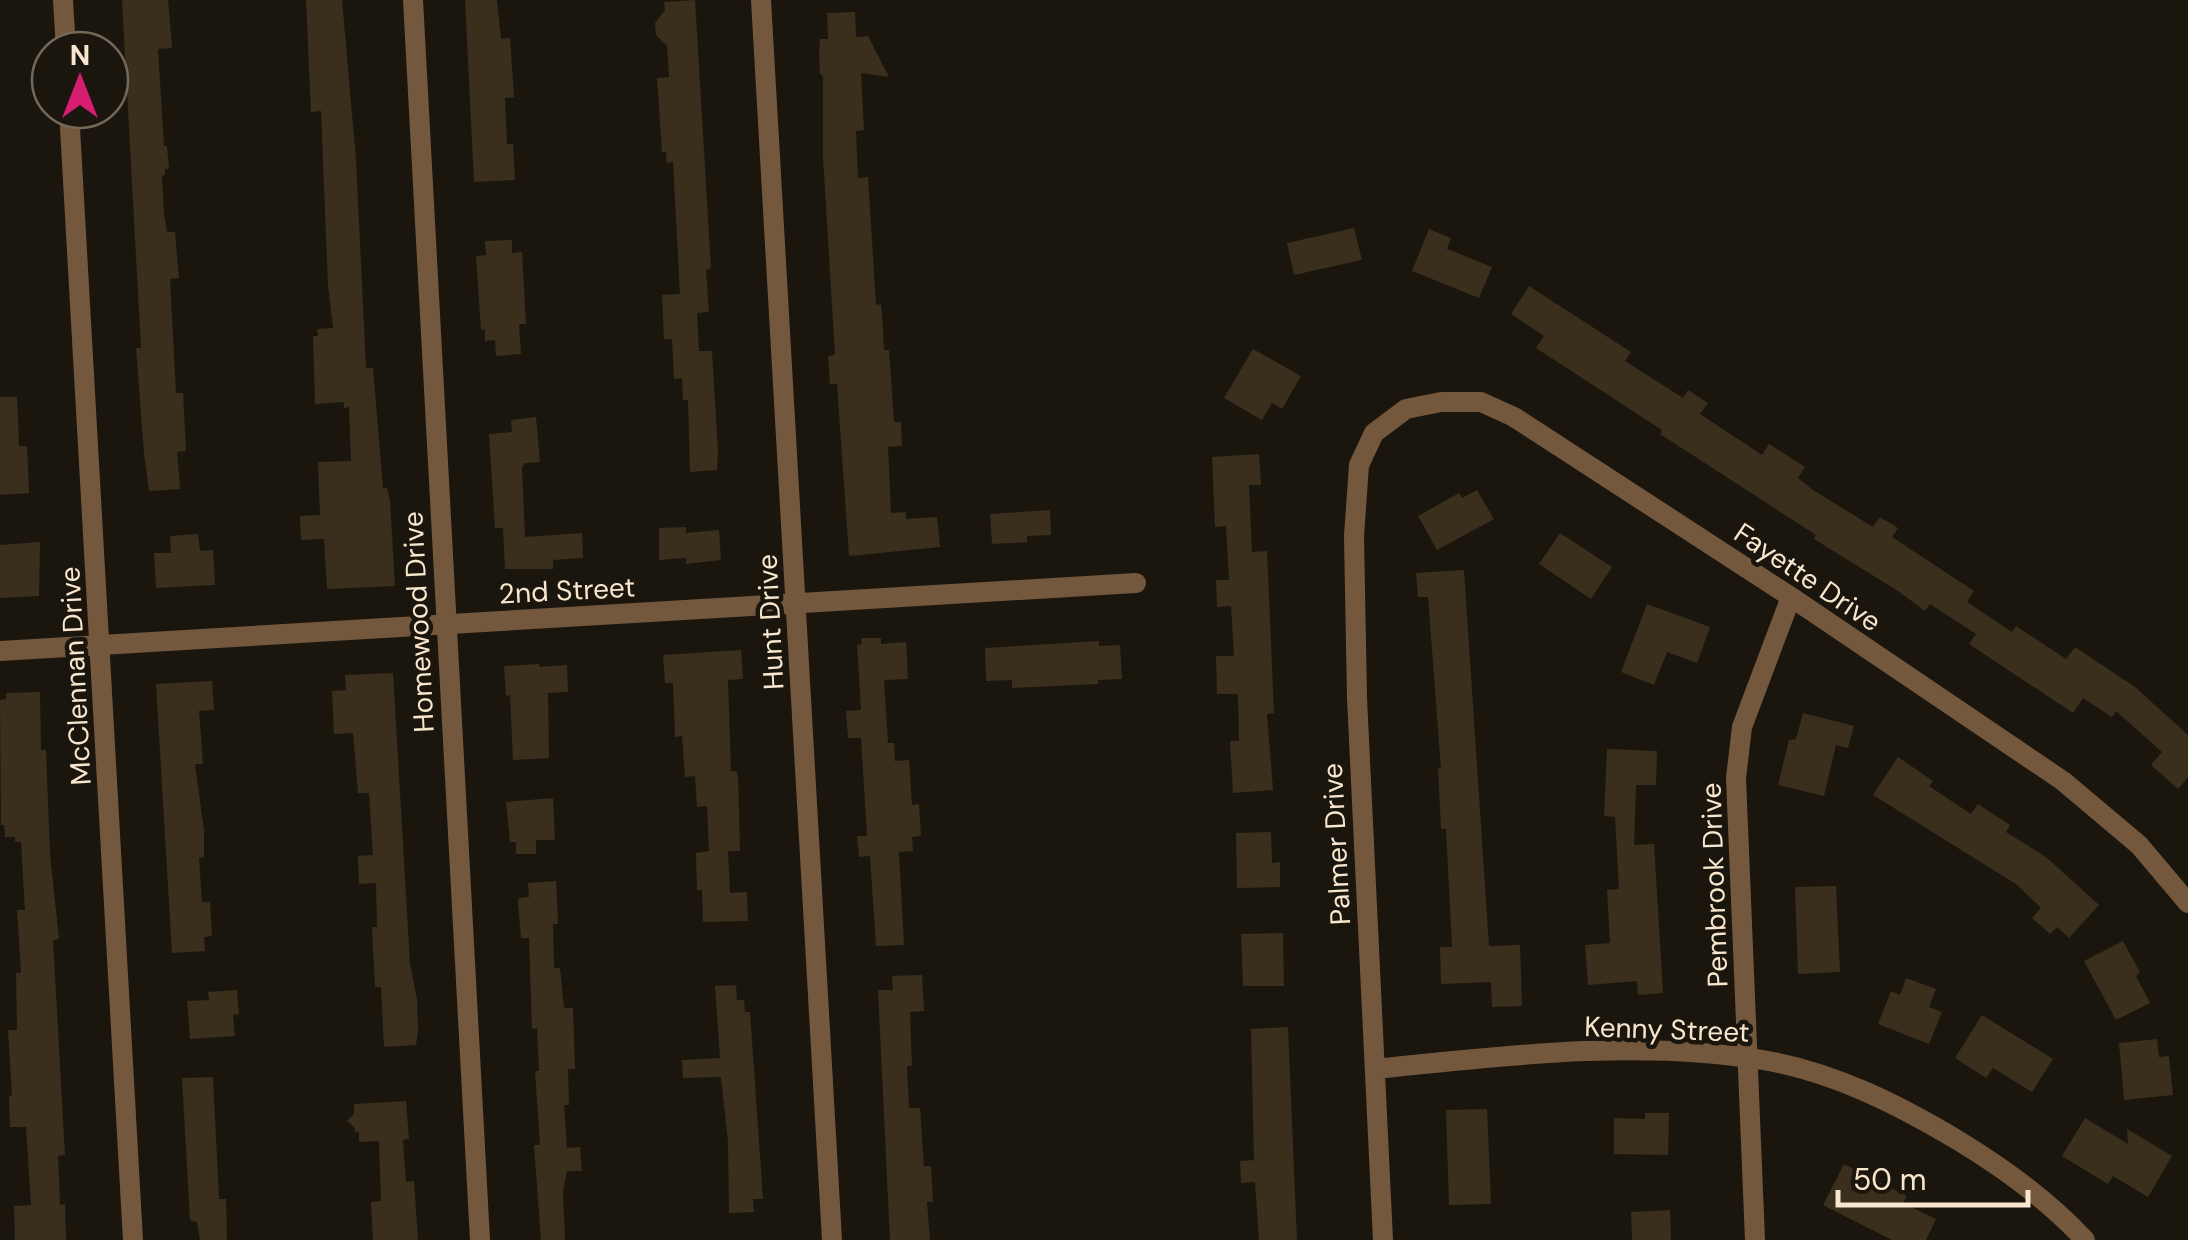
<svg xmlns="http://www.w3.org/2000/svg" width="2188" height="1240" viewBox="0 0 2188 1240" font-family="'DM Sans',sans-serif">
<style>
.building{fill:#392f1c}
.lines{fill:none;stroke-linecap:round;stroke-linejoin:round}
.street{stroke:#74583e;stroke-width:20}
.labels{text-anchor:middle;stroke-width:9;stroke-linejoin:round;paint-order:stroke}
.street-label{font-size:28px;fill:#f8e6ce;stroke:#1b160d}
</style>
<rect width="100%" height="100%" fill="#1b160d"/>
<path class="building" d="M122,0H168L172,48L158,49L164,146H167L169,169H165V175L162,176L164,213L167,232H175L179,278L170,279L176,393H183L186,451L177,452L180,489L149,491L144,454L136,348H141Z
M306,0H342L356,160L366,368H373L383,488H387L390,501L395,586L327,589L324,539L301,540L300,516L320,515L318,462L351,461L349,407L344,408V402L315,404L313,336H318L317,329L333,328L328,285L321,111L311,112Z
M465,0H497L501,39L510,38L514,97L505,98L507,144H513L515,180L474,182Z
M695,0L711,268L706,270L709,312L697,313L699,351H712L718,451L717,470L690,472L688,400H683L682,378L674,379L672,339H664L662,295L680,294L673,162L667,163L666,152H662L657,78L669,77L667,46L656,35L655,23L665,10L664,2Z
M855,12L856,37L868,36L889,77L861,73L864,130L856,131L858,178L868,177L876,305L881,304L882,314L884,350H889L894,422H901L902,446L888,447L891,513L906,512V519L937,517L940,547L849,556L837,384H830L828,356L835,355L823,156V76L820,74L819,54L820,39H828L827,13Z
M1354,228L1362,260L1294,275L1287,243Z
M1429,229L1451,238L1447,249L1492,267L1479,298L1412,271Z
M512,240V253L522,252L526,324H519L521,354L496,356L495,340L485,341V329L481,330L476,256L486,255L485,241Z
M1529,286L1631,352L1625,361L1683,398L1688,390L1708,403L1700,414L1762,455L1769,444L1805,467L1798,478L1813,490L1873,527L1880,517L1898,528L1892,537L1974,591L1967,602L2012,632L2016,626L2066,659L2075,647L2135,687L2188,735V777L2178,789L2151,765L2162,752L2116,711L2112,717L2083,698L2073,713L1969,644L1976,634L1930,604L1925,611L1898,591L1814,539L1816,535L1660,434L1662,430L1536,348L1544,336L1511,314Z
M1253,349L1301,376L1282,409L1272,403L1262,420L1224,398Z
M0,397H17L19,446H27L29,493L0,495Z
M536,417L540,462L525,463L522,467L525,537L582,533L583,558L553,560V569H505L503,528H495L489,434L512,432L511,420Z
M1259,454L1261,485H1249L1252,552L1267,551L1274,713L1267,714L1273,790L1233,793L1230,741H1239L1238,694H1217L1216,656H1234L1231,606L1217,607L1216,580H1229L1226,526L1215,527L1212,457Z
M1477,490L1494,519L1437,550L1418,516L1459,493L1462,498Z
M1050,510L1051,535L1027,536V542L992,544L990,514Z
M686,527V533L719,530L721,560L686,564V558L659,560V528Z
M1560,533L1612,567L1591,599L1539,564Z
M198,534L200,551L213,550L215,585L156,588L154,553H171L170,536Z
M40,542L39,596L0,598V545Z
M1464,570L1489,946L1520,945L1522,1006L1492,1007L1491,982L1441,984L1440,947H1452L1446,829H1441L1438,768H1441L1428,597H1418L1416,573Z
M1647,604L1710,627L1697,663L1667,652L1654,685L1621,672Z
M861,638H881V644L906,642L908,679L884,680L888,743H894L895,761L909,760L912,805L919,804L921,836L912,837L913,851L899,852L904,945L876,946L870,856L859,857L857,836H867L861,738H848L846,711L861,710L857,645L862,644Z
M1099,641V646L1120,645L1122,679L1098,680V684L1012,688V680L986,681L985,648Z
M741,650L743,679L728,680L731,771H736L738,776L740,851H728L730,893L747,892L748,921L703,922L702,890H697L696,853L709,851L707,806L697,807L695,776L685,777L682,736L675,737L673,683H665L663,655Z
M539,664L540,667L567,665L568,692L548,693L549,758L513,760L510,695L506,696L504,666Z
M393,673L410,964L417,999L418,1030L416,1045L384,1047L381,987H375L372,927H377L376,883L359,884L358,856L373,855L369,793H358L353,733L334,734L332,691L346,690L345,675Z
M212,681L214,710L199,711L203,764H195L204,831V857L199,858L202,902H210L212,936L204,937L205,951L172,953L156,684Z
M40,692L41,750H46L50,854L59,939L53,940L65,1155L58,1156L60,1205L65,1204L66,1240H15L14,1206L31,1205L26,1127H10L9,1096H12L8,1030H17L16,973H21L17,910H25L21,842H15V837H5L4,825H1L0,700L6,699V693Z
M1803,713L1854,726L1848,748L1836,745L1824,796L1778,785L1789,740L1796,739Z
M1607,749L1657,751L1656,785H1636L1634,845L1654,844L1663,993L1638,995L1637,981L1588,985L1585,945L1610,943L1607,890L1619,889L1615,817L1604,816Z
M1898,757L1933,781L1929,786L1971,814L1978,804L2010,825L2006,832L2046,857L2099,905L2069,938L2057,927L2050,934L2032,918L2041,908L2016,884L1873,795Z
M553,798L555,840H536V854H516V842H510L506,802Z
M1271,832L1272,863L1280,862V887L1237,888L1236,833Z
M556,881L558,924H553L554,968H560L564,1008H573L575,1069H568L569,1105H564L567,1148L580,1147L582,1171H567L563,1191L565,1240H541L534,1145H540L535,1071H539L537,1028L532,1029L529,938H521L518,903L519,898L529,897L528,883Z
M1836,886L1840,972L1798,974L1795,887Z
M1283,933L1284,986H1243L1241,934Z
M2123,941L2140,972L2136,976L2150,1003L2116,1020L2084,961Z
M922,975L924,1011L910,1012L912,1066H907L909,1108H920L924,1166H931L933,1202H927L930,1240H890L878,990H893L892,976Z
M1906,978L1936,989L1929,1007L1942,1012L1929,1044L1878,1024L1891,991L1900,995Z
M736,985L737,1000H744L745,1012H750L763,1199H753L754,1212L729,1213L728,1141L721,1077L683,1078L682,1060L720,1058L715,986Z
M237,990L239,1014L233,1015L235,1036L190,1039L187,1001L209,1000L208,992Z
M1982,1015L2053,1059L2032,1092L1993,1068L1986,1078L1955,1058Z
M1288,1027L1297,1240H1259L1255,1182L1241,1183L1240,1161L1254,1160L1251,1029Z
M2157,1039L2159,1057L2169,1056L2173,1095L2124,1100L2119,1043Z
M213,1077L219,1199H226L227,1240H200L197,1222L190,1220L182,1078Z
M406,1101L409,1139L403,1140L406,1182L414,1181L418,1240H373L371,1202L381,1201L379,1141L359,1142V1132H355L354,1127L347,1121L354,1114V1104Z
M1487,1109L1491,1204L1449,1205L1446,1110Z
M1645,1113H1669L1668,1155L1614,1154V1118L1645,1119Z
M2085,1118L2128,1144L2127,1129L2172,1156L2148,1197L2113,1176L2108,1184L2062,1156Z
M1844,1164L1907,1196L1903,1203L1936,1219L1926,1240H1892L1823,1205Z
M1670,1210L1671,1240H1632L1631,1212Z"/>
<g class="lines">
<path class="street" d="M63,0L66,50
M413,0L480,1240
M761,0L832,1240
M69,110L133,1240
M0,651L1136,583
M1375,1069C1502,1056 1636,1039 1763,1060C1834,1072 1899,1105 1959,1141C2005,1169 2048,1200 2085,1240
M1383,1240L1357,698L1354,536L1359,465L1374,433L1406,409L1441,402H1481L1514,417L1791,597L2063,781L2139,845L2188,903
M1755,1240L1736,778L1742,727L1791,597"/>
</g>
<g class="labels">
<g class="street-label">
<text transform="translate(1808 577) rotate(34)" y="10">Fayette Drive</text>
<text transform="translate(567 590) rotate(-3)" y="10">2nd Street</text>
<text transform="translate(418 622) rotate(-93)" y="10">Homewood Drive</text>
<text transform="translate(770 622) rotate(-93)" y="10">Hunt Drive</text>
<text transform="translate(75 676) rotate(-93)" y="10">McClennan Drive</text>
<text transform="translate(1336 844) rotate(-93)" y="10">Palmer Drive</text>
<text transform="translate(1714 885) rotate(-92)" y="10">Pembrook Drive</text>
<text transform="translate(1667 1029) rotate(2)" y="10">Kenny Street</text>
</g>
</g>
<g transform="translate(80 80)"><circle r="48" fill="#1b160d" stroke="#73695a" stroke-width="2.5"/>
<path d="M0-8L18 38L0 25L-18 38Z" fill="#d61d71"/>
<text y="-15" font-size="28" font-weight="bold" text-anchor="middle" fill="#f8e6ce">N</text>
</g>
<path d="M1838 1190v15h190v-15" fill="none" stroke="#f8e6ce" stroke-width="5"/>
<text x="1853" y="1190" font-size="30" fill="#f8e6ce" stroke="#1b160d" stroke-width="8" paint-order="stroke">50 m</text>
</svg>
